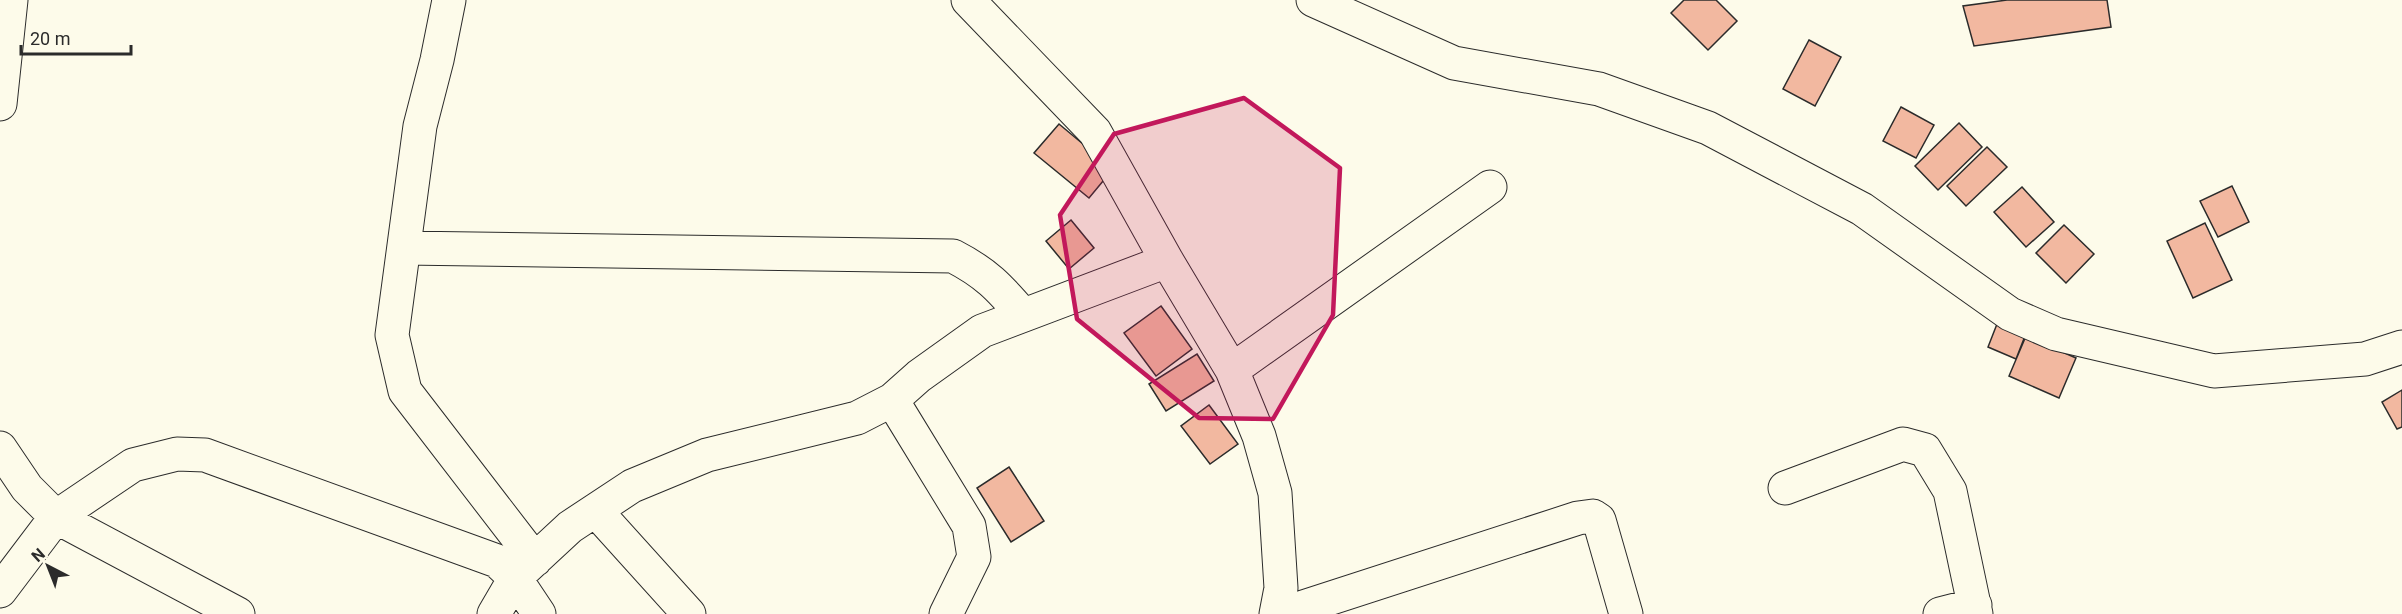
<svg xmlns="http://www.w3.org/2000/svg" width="2402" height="614" viewBox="0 0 2402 614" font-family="Roboto,sans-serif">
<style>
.building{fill:#f2b8a0;stroke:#2b2b2b;stroke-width:1.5}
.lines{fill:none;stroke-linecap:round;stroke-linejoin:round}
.minor-casing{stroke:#2b2b2b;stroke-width:35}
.minor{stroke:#fdfbea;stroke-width:33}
.marked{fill:#c2185b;fill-opacity:0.2;stroke:#c2185b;stroke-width:4.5;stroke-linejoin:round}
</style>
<rect width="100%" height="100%" fill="#fdfbea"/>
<path class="building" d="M1684,0H1716L1737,21L1708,50L1671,13Z
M2007,0H2107L2111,27L1974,46L1963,6Z
M1809,40L1841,57L1815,106L1783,89Z
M1901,107L1934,125L1916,158L1883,141Z
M1959,123L1982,147L1938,190L1915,166Z
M1059,124L1113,169L1089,198L1034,153Z
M1987,147L2007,167L1966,206L1947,186Z
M2232,186L2249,222L2218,237L2200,201Z
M2022,187L2054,222L2026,247L1994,212Z
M1071,220L1094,248L1069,269L1046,241Z
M2205,223L2232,280L2193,298L2167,241Z
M2064,225L2094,254L2066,283L2036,253Z
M1161,306L1192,349L1156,376L1124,333Z
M1997,324L2025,336L2016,359L1988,347Z
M2026,336L2076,358L2059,398L2009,376Z
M1197,354L1214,381L1166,411L1149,384Z
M2402,390V427L2397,429L2382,402Z
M1209,405L1238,444L1210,464L1181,426Z
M1009,467L1044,521L1011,542L977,488Z"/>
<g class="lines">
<g class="minor-casing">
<path id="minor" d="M449,0L437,60L420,126L392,335L405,391L535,560
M968,0L1095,132L1167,261L1232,370L1259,436L1275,493L1281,588L1276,614
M1313,0L1454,63L1599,89L1708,128L1862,209L2010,314L2056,334L2214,371L2365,359L2402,347
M0,104L11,0
M404,248L953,256C986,273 999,287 1023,315
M1232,370L1490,187
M892,400L969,526L974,557L946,614
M0,448L27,488L56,517L238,614
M1785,488L1903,444L1925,450L1950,491L1976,614
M596,511L689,614
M0,591L56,517L133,465L177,454L205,455L497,561L515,578L570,527L632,486L707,455L857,418L892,400L919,376L982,331L1167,261
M494,614L515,578L539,614
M1282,614L1578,518L1593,516L1599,520L1626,614
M1940,614L1975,605"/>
</g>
<use href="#minor" class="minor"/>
</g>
<path class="marked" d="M1244,98L1340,168L1333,315L1273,419L1199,418L1077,319L1060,215L1114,134Z"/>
<g transform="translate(48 566) rotate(318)" stroke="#fdfbea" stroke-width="4.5" paint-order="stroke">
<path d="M0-4.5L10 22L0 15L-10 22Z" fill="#2b2b2b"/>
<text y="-9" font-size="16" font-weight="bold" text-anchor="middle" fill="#2b2b2b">N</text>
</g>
<path d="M21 45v9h110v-9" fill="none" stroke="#2b2b2b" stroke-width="3"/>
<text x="30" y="45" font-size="18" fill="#2b2b2b" stroke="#fdfbea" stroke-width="4.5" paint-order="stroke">20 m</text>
</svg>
